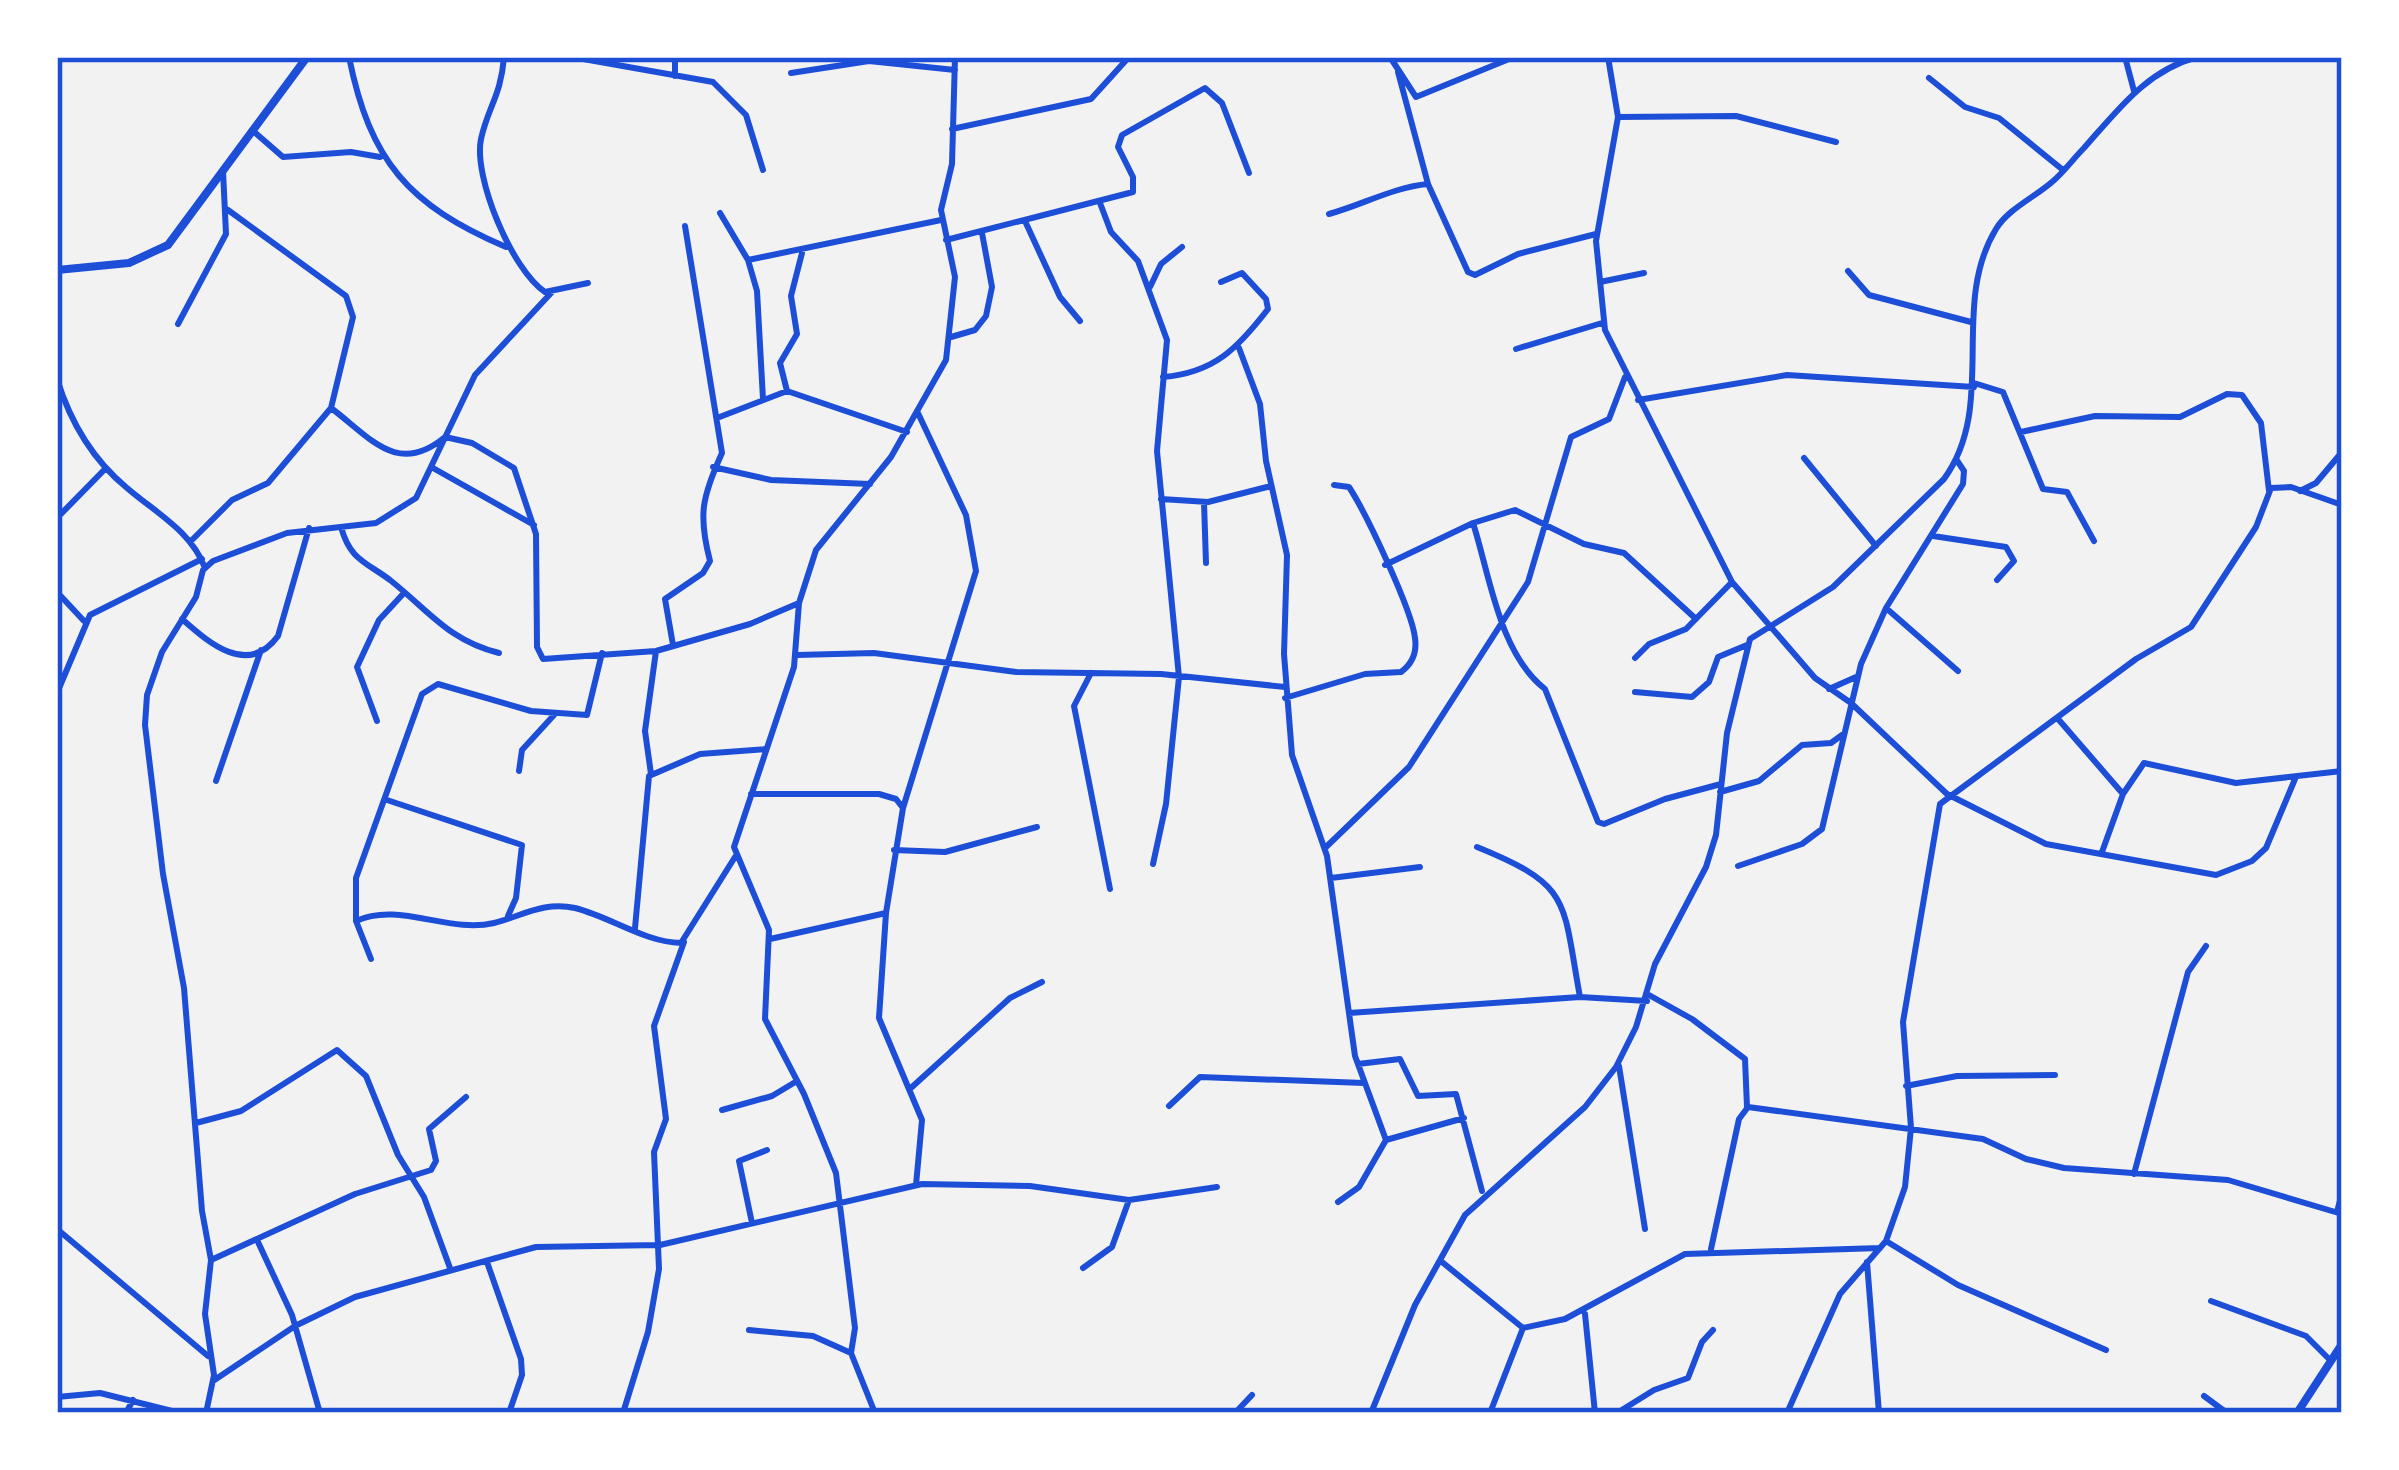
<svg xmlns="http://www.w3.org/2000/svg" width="2399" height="1470" viewBox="0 0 2399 1470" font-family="Quicksand,sans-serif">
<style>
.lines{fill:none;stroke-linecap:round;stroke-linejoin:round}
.minor{stroke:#1d4ed8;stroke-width:6}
.tertiary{stroke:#1d4ed8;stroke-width:8}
.neatline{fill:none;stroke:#1d4ed8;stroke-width:4.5}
</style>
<rect width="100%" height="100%" fill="#f2f2f2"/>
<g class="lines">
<path class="minor" d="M349,57C370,161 408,205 506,247
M504,57C501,96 488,107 481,139C473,177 512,270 545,292L588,283
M572,57L713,82L746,115L763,170
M1390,57L1416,97L1514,57
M1608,57L1618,117L1596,241L1605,330L1732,582L1815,678L1851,703L1947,794L2046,844L2216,875L2252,861L2266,848L2295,779
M2125,57L2134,91
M2308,57L2342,59
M1398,72L1428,184
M791,73L869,61L955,70
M675,76V57
M1929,78L1965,107L1999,118L2063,170
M1618,117L1736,116L1836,142
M952,129L1091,99L1129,57
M252,130L283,157L351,152L380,157
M1100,203L1111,232L1138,261L1167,340L1157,451L1179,677L1166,804L1153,864
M720,213L748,260L757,291L763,399
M1329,214C1362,205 1394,187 1428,184L1468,272L1475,275L1518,254L1596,234
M1025,221L1060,297L1080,321
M946,240L1133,192V177L1118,147L1122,135L1205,88L1222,103L1249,173
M748,260L941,220
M1848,271L1869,295L1971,322
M1600,282L1644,273
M1150,287L1161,264L1182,247
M178,324L226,234L223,171
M951,337L975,330L986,316L992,287L982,233
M1239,348L1260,404L1266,461L1287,555L1284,654L1292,755L1327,856L1355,1056L1386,1140
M1516,349L1602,323
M1163,377C1214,373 1238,348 1268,309L1266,299L1242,273L1221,282
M57,379C70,421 93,460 127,488C156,513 191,531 205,568
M1974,383L2003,392L2043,489L2067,492L2094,541
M787,391L780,363L797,334L791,296L802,253
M1638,400L1787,375L1974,387
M331,408C370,437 397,477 445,437L472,443L514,468L536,534L537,647L543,659L656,651L750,624L799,603
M717,418L787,391L907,432
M2021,432L2095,416L2180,417L2227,394L2242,395L2261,423L2269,491
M1804,458L1876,546
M713,467L771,480L870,484
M433,468L534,525
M2300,491L2316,483L2342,452
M1161,499L1208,502L1271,486
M1204,502L1206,563
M57,518L106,468
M1473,523C1490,576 1499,653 1545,689L1598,822L1604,824L1665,799L1721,784
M341,527C350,560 366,562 390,580C428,610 449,641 499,653
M1933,536L2006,547L2014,561L1997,580
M191,541L232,500L268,483L331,408L353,317L346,296L228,210
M1385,565L1473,523L1515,510L1584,544L1624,553L1696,619
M57,592L84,621
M1886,608L1958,671
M182,619C209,643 248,677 278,636L309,528
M673,645L665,599L703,573L710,561C698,515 702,497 722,453L685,226
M797,655L874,653L1016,672L1161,674L1285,687
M1635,658L1649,644L1686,629L1732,582
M1091,673L1074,706L1110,889
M1829,689L1856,677
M1635,692L1692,697L1709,682L1718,657L1747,645
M57,693L90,615L202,559
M1285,698L1365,674L1401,672C1412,664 1417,652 1415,638C1412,610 1366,513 1349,487L1334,485
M2059,720L2123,794
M377,721L357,667L379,620L403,594
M519,771L522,750L554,715
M651,774L645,731L656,651
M216,781L261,650
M1720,792L1759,781L1802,745L1831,743L1842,735
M751,794H879L896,799L903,808
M387,800L522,845L516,898L508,916
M1477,847C1573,886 1562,900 1580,997
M1325,848L1409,767L1528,582L1571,437L1609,419L1625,377
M894,850L945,852L1037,827
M2102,852L2123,794L2144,763L2236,783L2342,771
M1738,866L1802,844L1822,829L1861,664L1886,608L1963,484L1964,471L1956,459
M1331,878L1420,867
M356,921C399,901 449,934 494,923C522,916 544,901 575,908C611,917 644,942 681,943L735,857
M635,928L649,776L700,754L766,749
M770,939L886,913
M371,959L356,921V878L422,694L438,684L531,711L587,715L602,653
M1649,995L1692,1019L1745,1059L1747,1107
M1349,1013L1580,997L1647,1001
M1358,1064L1400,1059L1418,1096L1456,1094L1482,1191
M1619,1066L1645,1229
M1906,1086L1957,1076L2055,1075
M912,1087L1010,998L1042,982
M1169,1106L1200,1077L1364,1083
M722,1110L772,1096L797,1081
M196,1123L241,1111L337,1050L366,1076L398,1155L424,1197L450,1268
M2134,1174L2188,972L2206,946
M916,1185L922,1120L879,1018L886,913L903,808L976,571L966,515L917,411
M1338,1202L1359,1187L1386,1140L1464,1118
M2337,1212L2342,1193
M752,1223L739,1161L767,1150
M57,1229L208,1356
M1886,1241L1958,1285L2106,1350
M258,1242L292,1315L320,1413
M1711,1249L1739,1119L1748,1107L1983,1139L2026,1159L2064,1168L2228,1180L2342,1214
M211,1260L355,1194L431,1170L436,1161L429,1129L466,1097
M487,1262L521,1359L522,1375L509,1413
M1442,1262L1523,1328L1565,1319L1685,1254L1880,1248
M1867,1262L1879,1413
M1083,1268L1112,1247L1129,1200
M2342,1274V1284
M2211,1301L2306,1336L2329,1359
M1585,1314L1595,1413
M749,1330L813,1336L851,1353
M213,1381L295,1326L355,1297L536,1247L660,1245L922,1184L1030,1186L1129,1200L1217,1187
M2204,1396L2227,1413
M57,1397L100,1393L180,1413
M126,1413L133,1400
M206,1413L214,1375L205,1314L211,1260L202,1211L184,988L163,874L145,725L147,695L162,652L196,597L203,570L213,561L287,533L376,523L416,498L475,375L552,292
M623,1413L648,1332L659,1269L654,1152L666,1119L654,1026L684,942
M875,1413L851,1353L855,1328L836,1173L804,1094L765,1019L769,930L734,847L794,667L799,603L816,550L891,457L946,360L955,277L941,210L952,164L955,57
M1235,1413L1252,1395
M1371,1413L1415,1305L1465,1215L1585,1107L1616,1067L1636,1027L1655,964L1706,867L1716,835L1727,733L1750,639L1833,587L1944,479C1998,405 1949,306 1996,229C2008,209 2035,197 2052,182C2064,172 2073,159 2084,148C2118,110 2146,71 2197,57
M1490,1413L1523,1328
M1617,1413L1654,1390L1688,1378L1702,1342L1713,1330
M1787,1413L1840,1294L1886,1241L1905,1187L1911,1128L1903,1022L1940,804L2136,659L2191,627L2256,527L2271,488L2291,487L2342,505"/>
<path class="tertiary" d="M57,270L129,263L168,245L307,57
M2297,1413L2342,1344"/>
</g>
<rect width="2399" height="1470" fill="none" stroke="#ffffff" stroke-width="120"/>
<rect x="60" y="60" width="2279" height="1350" class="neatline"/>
</svg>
